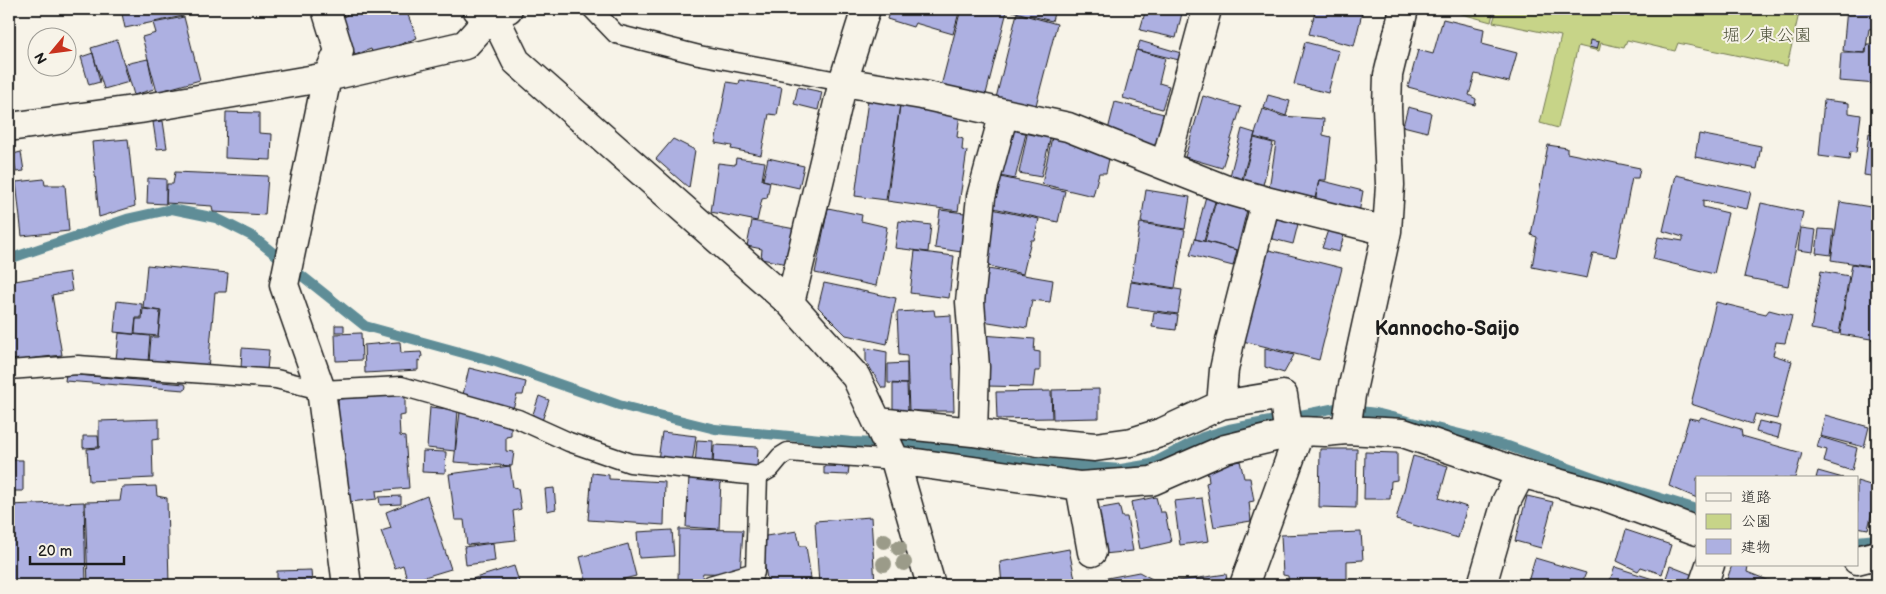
<svg xmlns="http://www.w3.org/2000/svg" width="1886" height="594" viewBox="0 0 1886 594" font-family="'Balsamiq Sans','Klee One',sans-serif">
<style>
.green{fill:#c7d488;stroke:#727852}
.lines{fill:none;stroke-linecap:round;stroke-linejoin:round}
.stream{stroke:#5f8d97;stroke-width:10}
.building{fill:#adb0e1;stroke:#1c1c1c}
.lane-casing{stroke:#1c1c1c;stroke-width:21}
.street-casing{stroke:#1c1c1c;stroke-width:31}
.secondary-casing{stroke:#1c1c1c;stroke-width:31}
.lane{stroke:#f7f3e8;stroke-width:18}
.street{stroke:#f7f3e8;stroke-width:28}
.secondary{stroke:#f7f3e8;stroke-width:28}
.tree{fill:#9b9b89}
.labels{text-anchor:middle;stroke-width:4;stroke-linejoin:round;paint-order:stroke}
.park-label{font-size:18px;fill:#4f533c;stroke:#f7f3e8}
.quarter-label{font-size:20px;font-weight:bold;fill:#1c1c1c;stroke:#f7f3e8}
</style>
<rect width="100%" height="100%" fill="#f7f3e8"/>
<filter id="ink" filterUnits="userSpaceOnUse"><feTurbulence type="fractalNoise" baseFrequency=".02" numOctaves="2"/><feDisplacementMap in="SourceGraphic" scale="10" xChannelSelector="R" yChannelSelector="G"/><feConvolveMatrix kernelMatrix="1 2 1 2 8 2 1 2 1" color-interpolation-filters="sRGB"/></filter>
<g filter="url(#ink)">
<path class="green" d="M1444,9H1494L1491,22Z
M1497,9H1800L1787,66L1678,43L1675,51L1627,40L1624,48L1601,43L1599,51L1578,46L1558,128L1540,123L1561,36L1493,22Z"/>
<g class="lines">
<path class="stream" d="M9,259L127,219L172,209L216,218L252,236L365,326L496,362L619,405L715,429L852,442L922,445L973,452L1025,462L1121,469L1151,464L1203,437L1229,429L1336,408L1376,413L1508,446L1604,481L1697,509
M1857,541L1877,539"/>
</g>
<path class="building" d="M121,9H181L183,16L125,28Z
M345,9H411L406,10L417,38L373,55L371,49L355,55L341,18L347,15Z
M890,9H960L953,34L915,23L913,27L887,19Z
M961,9H999L1007,11L985,98L941,86Z
M1003,9H1055L1052,21Z
M1146,9H1183L1176,38L1140,30Z
M1316,9H1363L1354,46L1309,34Z
M1847,9H1875L1874,28L1869,29L1865,53L1843,51Z
M1877,12V84L1839,81L1841,53H1866L1867,44H1874Z
M1017,13L1057,24L1035,109L996,98Z
M184,17L200,80L157,92L142,37L156,33L153,23Z
M1443,19L1484,29L1482,44L1517,53L1509,82L1475,74L1469,95L1476,99L1475,105L1408,87L1418,50L1433,54Z
M117,40L129,82L104,89L91,48Z
M1590,40L1599,42L1597,49L1589,47Z
M1140,41L1181,53L1179,60L1137,50Z
M1305,42L1339,51L1328,93L1294,84Z
M1136,50L1165,58L1159,83L1169,86L1162,109L1123,98Z
M93,53L100,82L89,85L81,57Z
M148,59L154,89L134,95L125,64Z
M740,80L782,87L777,115L769,114L761,155L731,149L732,146L715,143L727,82L739,84Z
M798,87L822,92L818,110L794,104Z
M1268,95L1290,101L1286,116L1264,108Z
M1203,96L1241,107L1222,168L1185,157Z
M868,100L900,104L886,200L855,196Z
M1824,100L1849,103V113L1861,115L1856,153L1850,152L1849,160L1819,156Z
M1874,101H1877V131H1870Z
M1115,102L1164,114L1156,146L1107,134Z
M900,106L960,114L957,137L963,139L962,150L967,151L958,211L887,201Z
M1408,107L1431,113L1427,132L1403,126Z
M1263,109L1282,116L1324,119L1323,135L1331,137L1326,180H1319L1315,198L1269,189L1276,143L1254,137Z
M226,112L259,113V133L272,134L271,160L225,158Z
M163,121L167,148L157,149L153,122Z
M1008,125L1027,129L1015,179L995,175Z
M1242,129L1255,133L1242,179L1230,176Z
M1028,130L1051,135L1041,177L1019,173Z
M1869,133L1877,134V177L1864,175Z
M1699,134L1761,146L1757,169L1695,157Z
M1052,137L1097,146L1110,154L1106,173H1099L1093,196L1042,184Z
M1254,138L1273,143L1263,185L1243,180Z
M128,139L135,206L99,217L92,142Z
M673,139L695,150L689,188L656,159Z
M1548,145L1567,148V153L1640,168L1638,178H1632L1616,257L1593,253L1587,278L1532,267L1537,237L1531,235Z
M21,152L24,171L16,172L13,154Z
M736,158L765,162L762,180L770,182L767,198L762,199L757,221L711,212L718,163L735,165Z
M768,158L804,166L799,188L763,180Z
M175,172L268,176L265,215L213,212L212,206L166,203L167,184H173Z
M1676,175L1751,192L1747,209L1703,200V207L1728,213L1714,274L1653,259L1658,237L1683,241V237L1663,231Z
M996,176L1065,191L1058,222L989,207Z
M148,178L166,179V204L147,203Z
M44,179L45,185H65L69,231L22,236L16,182Z
M1319,180L1363,191L1359,213L1315,203Z
M1146,190L1190,197L1185,229L1141,222Z
M1206,196L1216,198L1204,241L1195,239Z
M1216,201L1247,210L1237,250L1205,241Z
M1840,202L1877,208V267L1831,260Z
M1761,203L1803,212L1788,286L1744,277Z
M828,208L862,215L861,221L887,227L876,286L815,273Z
M992,209L1039,219L1034,240H1031L1023,274L984,265Z
M940,210L973,214L968,253L935,248Z
M1274,217L1298,224L1293,244L1269,238Z
M752,221L795,229L788,264L761,259L762,249L747,246Z
M899,221L931,225L928,252L895,248Z
M1140,223L1185,230L1175,288L1131,281Z
M1801,228L1816,230L1813,252L1798,250Z
M1819,229L1834,230L1831,255L1816,253Z
M1328,230L1344,235L1339,252L1322,248Z
M1195,239L1237,250L1233,266L1190,255Z
M1265,249L1342,268L1319,360L1243,341Z
M915,251L954,256L949,298L910,293Z
M1852,264L1877,268V340L1840,334Z
M147,265L228,273L226,292H215L208,369L149,362L151,337H158L161,311L143,308Z
M988,269L1053,280L1050,302L1032,300L1027,328L982,321Z
M1821,271L1849,276L1839,334L1811,329Z
M69,272L72,291L52,295L62,355L9,361V282Z
M1131,282L1182,290L1178,314L1127,307Z
M824,283L896,298L887,344L846,335L818,307Z
M117,301L142,304L141,318H136L134,334L114,332Z
M1716,302L1766,314L1769,310L1792,316L1785,343L1776,342L1773,355L1792,361L1777,419L1755,414L1752,424L1691,404Z
M143,309L160,311L158,336L135,334L136,319H142Z
M934,310L935,316L951,315L954,411H909L907,356L899,355L897,312Z
M1154,312L1178,315L1176,330L1152,327Z
M335,325H344V332H335Z
M119,333L150,336L148,362L116,359Z
M361,333L362,360L336,361L335,334Z
M982,335L1035,339L1034,351L1040,352V371H1035L1033,387L986,386Z
M397,342H400L401,353L421,352L422,356L420,361L418,360V370L365,373L364,345Z
M242,348L269,350L267,370L241,369Z
M866,348L887,352L886,388H882L866,361Z
M1265,348L1294,355L1284,373L1265,367Z
M907,363V384L888,383V364Z
M469,368L526,382L523,395H517L512,412L462,399Z
M66,374L185,384L186,386L185,390L65,381Z
M893,384H907L908,411L893,410Z
M1099,389V418L1053,419L1052,390Z
M1051,391L1052,418L997,419L996,392Z
M405,393V415L399,416L400,436L405,437L409,488L376,491L377,499L341,503L338,399Z
M539,396L549,400L542,421L532,417Z
M430,407L458,410L455,451L427,448Z
M460,412L511,425V436L506,437V451L514,452L512,466L454,462Z
M1825,415L1869,427L1864,447L1820,436Z
M1701,417L1741,429L1742,436L1802,453L1795,478H1697V498L1669,486L1689,418L1699,420Z
M159,419V439L152,440L153,478L89,481L87,449L99,448V421Z
M1759,421L1781,426L1778,438L1756,432Z
M662,432L696,436L692,464L658,460Z
M83,436H98L99,447L83,448Z
M1820,437L1857,448L1852,471L1824,462L1827,450L1817,447Z
M697,440L713,441L712,465L695,464Z
M714,445L758,447L757,468L713,467Z
M1320,449H1357L1356,508L1319,507Z
M423,451L446,452L445,473L422,472Z
M1365,452L1397,453V480L1391,481L1390,499H1364Z
M1413,456L1448,466L1439,498L1467,507L1458,538L1396,520Z
M9,460H23V491H9Z
M1240,461L1244,478H1250L1254,501L1249,502L1251,521L1214,527L1206,483L1209,482L1207,467Z
M510,466L513,487L518,488L521,509L513,511L516,540L467,545L464,520H455L449,474Z
M824,466L849,467L848,475L824,474Z
M1818,471L1843,478H1816Z
M592,473L609,475V479L665,482L664,525L588,520Z
M689,477L721,479L719,529L686,527Z
M1857,481L1877,487V493L1868,529L1857,527Z
M156,486L157,496L167,498L169,585H88L85,502L120,501L122,487Z
M554,488L556,509L547,511L545,489Z
M401,496V504L380,505L379,497Z
M427,496L451,569L408,582L403,565L395,568L381,531L391,528L386,512Z
M1527,496L1553,502L1541,548L1515,541Z
M1156,497L1160,512H1165L1171,542L1140,549L1131,502Z
M1202,498L1209,541L1180,545L1174,501Z
M84,502L86,585H9V505Z
M1119,505L1122,517H1127L1133,551L1104,554L1096,509Z
M871,517L875,585H819L815,521Z
M679,529L743,530L740,574L703,573L701,582L678,581Z
M672,530L674,556L639,558L637,532Z
M1626,530L1671,545L1662,574L1641,567L1638,571L1617,561Z
M797,531L800,546H806L812,585H768L760,537Z
M1361,532L1363,560L1347,561V585H1289L1288,576L1283,575L1281,535Z
M493,543L495,561L466,565L464,547Z
M628,544L636,576L620,580L621,585H587L580,557Z
M1069,549L1075,579L1069,580L1070,585H1002L1000,562Z
M1535,558L1586,573L1581,585H1527Z
M1732,565L1748,566L1747,572L1775,583V585H1725Z
M514,566L520,585H474L472,579Z
M1670,566L1693,575L1689,585H1684L1666,578Z
M1615,567L1656,580L1655,585H1608Z
M311,570L312,585H277V571Z
M1139,572L1152,579L1154,585H1103L1102,579Z
M1226,574L1228,585H1172V582Z"/>
<g class="lines">
<g class="lane-casing">
<path id="lane" d="M592,9L616,34L699,55L843,82
M9,370L78,365L276,379L321,390L401,386L518,419L569,442L630,463L758,476
M710,585L755,572L758,476L770,469L780,457L788,452L895,460"/>
</g>
<g class="street-casing">
<path id="street" d="M326,9L339,51L327,77L284,285L321,390L347,585
M843,82L922,95L1068,127L1224,189L1266,201L1387,231
M9,127L140,109L327,77L465,45L493,14L516,61L790,303L856,377L895,460L931,585
M1165,165L1207,9
M790,303L843,82L866,9
M1221,405L1224,370L1231,337L1266,201
M878,422L973,432L1038,442L1095,447L1132,442L1163,432L1221,405L1283,395L1289,434
M1346,430L1351,395L1387,231L1390,185L1387,107L1388,75L1404,9
M973,432L975,367L970,302L981,197L1004,113
M895,460L1080,486L1152,481L1225,449L1300,431L1325,432L1346,430L1403,433L1521,473L1601,495L1697,531
M1080,486L1092,552
M1857,560L1877,555
M1244,585L1300,431
M1482,585L1506,502L1521,473
M1703,585L1710,565"/>
</g>
<g class="secondary-casing">
<path id="secondary" d="M477,9L493,14L508,9"/>
</g>
<use href="#lane" class="lane"/>
<use href="#street" class="street"/>
<use href="#secondary" class="secondary"/>
</g>
<g class="tree">
<circle cx="884" cy="541" r="8"/>
<circle cx="899" cy="548" r="8"/>
<circle cx="904" cy="563" r="8"/>
<circle cx="884" cy="564" r="8"/>
</g>
</g>
<g class="labels">
<g class="park-label">
<text x="1767" y="41">堀ノ東公園</text>
</g>
<g class="quarter-label">
<text x="1447" y="335">Kannocho-Saijo</text>
</g>
</g>
<rect width="1886" height="594" fill="none" stroke="#f7f3e8" stroke-width="30"/>
<rect x="15" y="15" width="1856" height="564" fill="none" stroke="#1c1c1c" stroke-width="2" filter="url(#ink)"/>
<rect x="1696" y="476" width="162" height="90" fill="#f7f3e8" stroke="#9f9d96"/>
<rect x="1706" y="493" width="25" height="8" fill="#f7f3e8" stroke="#9f9d96"/>
<text x="1741" y="502" font-size="15" fill="#1c1c1c">道路</text>
<rect x="1706" y="514" width="25" height="15" fill="#c7d488" stroke="#9f9d96"/>
<text x="1741" y="526" font-size="15" fill="#1c1c1c">公園</text>
<rect x="1706" y="539" width="25" height="15" fill="#adb0e1" stroke="#9f9d96"/>
<text x="1741" y="552" font-size="15" fill="#1c1c1c">建物</text>
<g transform="translate(52 52) rotate(241)"><circle r="24" fill="#f7f3e8" stroke="#9f9d96"/>
<path d="M0-4L9 19L0 12L-9 19Z" fill="#c8321e"/>
<text y="-8" font-size="14" font-weight="bold" text-anchor="middle" fill="#1c1c1c">N</text>
</g>
<path d="M30 556v8h94v-8" fill="none" stroke="#1c1c1c" stroke-width="2.5"/>
<text x="38" y="556" font-size="15" fill="#1c1c1c" stroke="#f7f3e8" stroke-width="4" paint-order="stroke">20 m</text>
</svg>
